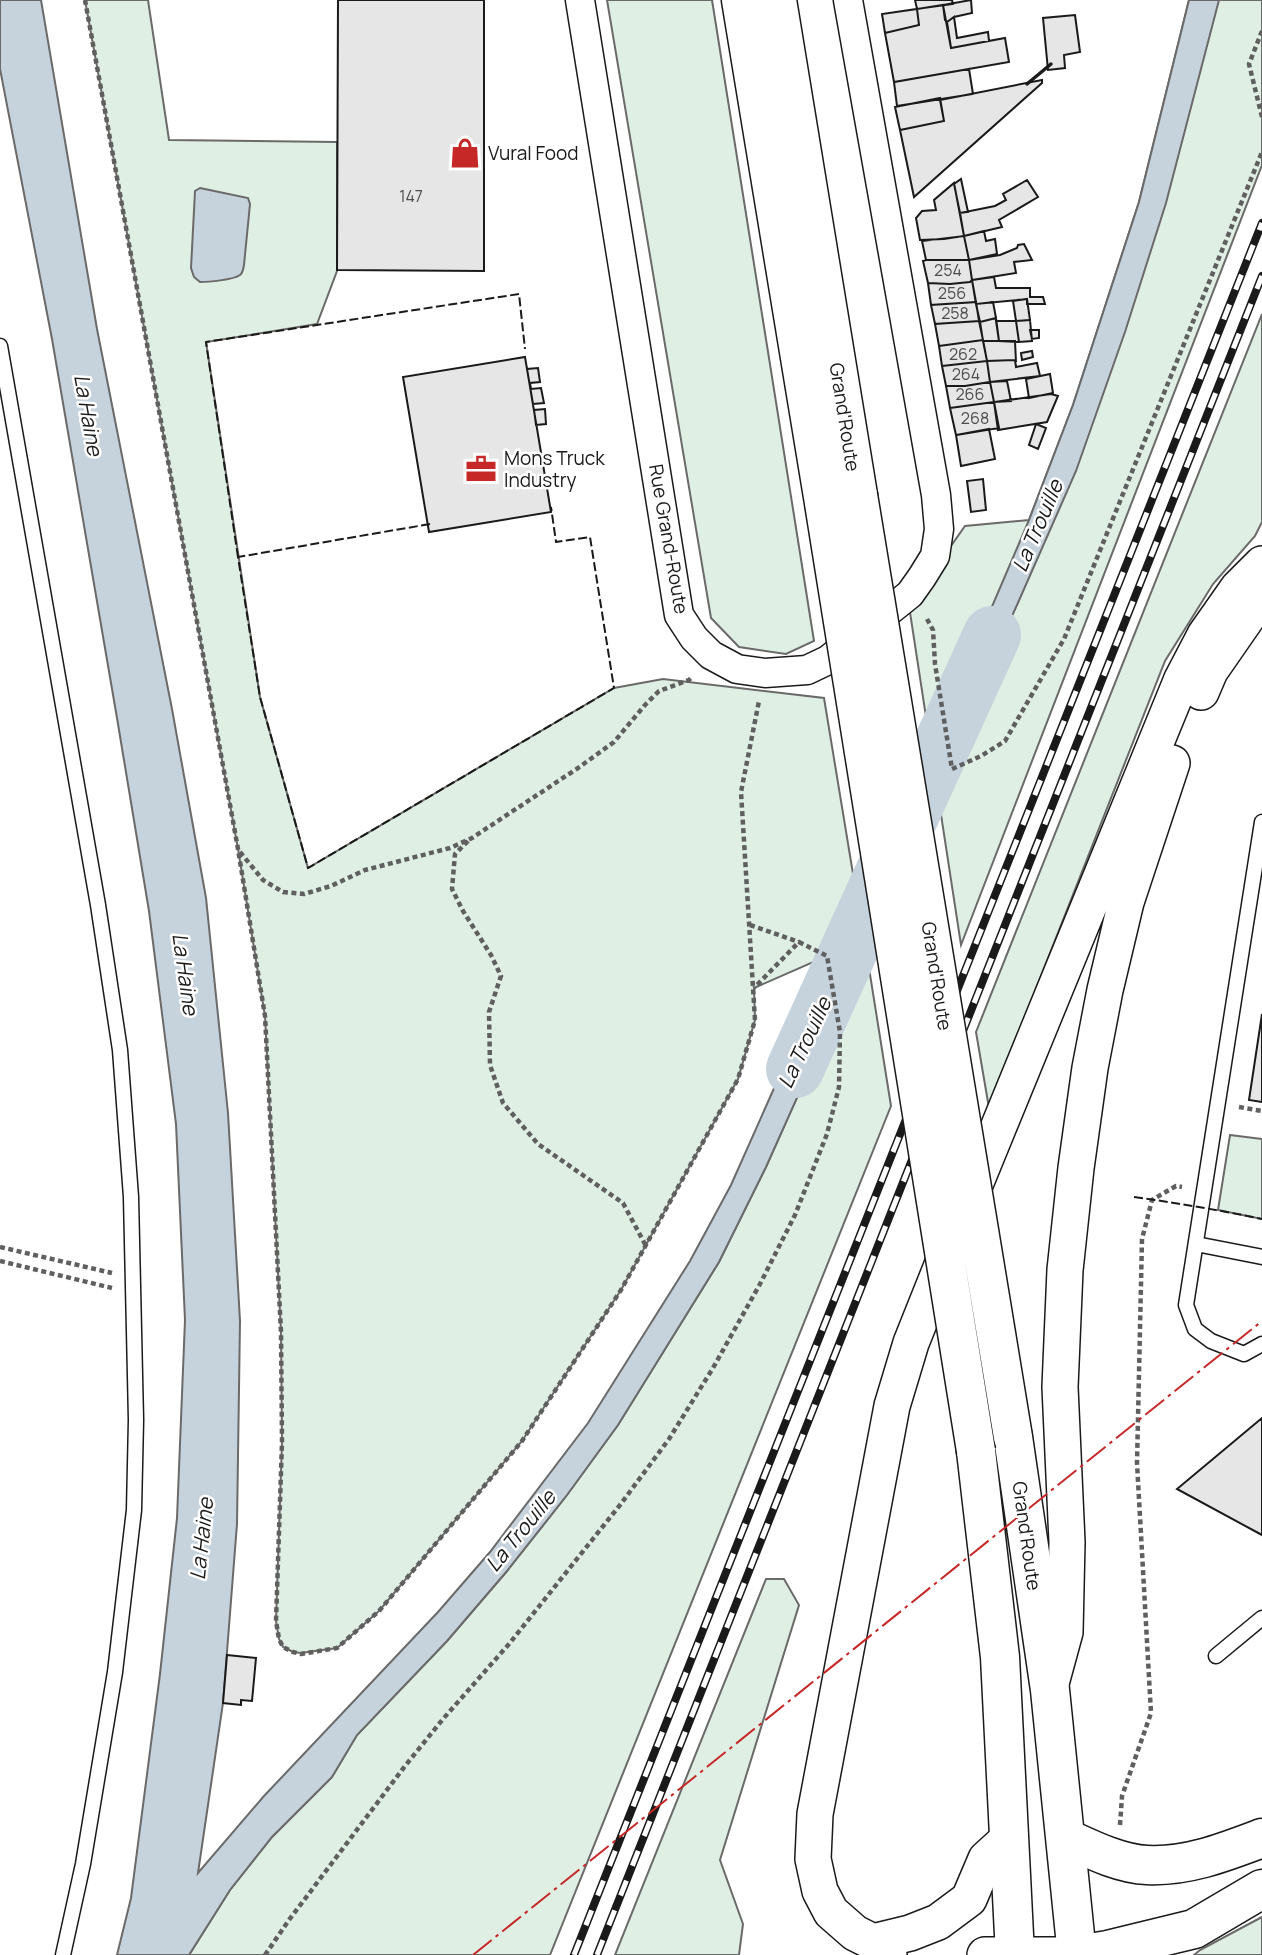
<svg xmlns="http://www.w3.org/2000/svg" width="1262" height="1955" viewBox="0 0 1262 1955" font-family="Manrope,sans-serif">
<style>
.green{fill:#e0efe3;stroke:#6a6a6a;stroke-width:2}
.water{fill:#c6d2dc;stroke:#6a6a6a;stroke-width:2}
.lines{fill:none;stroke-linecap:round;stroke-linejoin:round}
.river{stroke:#c6d2dc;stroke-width:58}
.building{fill:#e6e6e6;stroke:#1a1a1a;stroke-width:2}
.service-casing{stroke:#1a1a1a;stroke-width:17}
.minor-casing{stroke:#1a1a1a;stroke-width:31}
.tertiary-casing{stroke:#1a1a1a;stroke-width:38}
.primary-casing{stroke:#1a1a1a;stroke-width:41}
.motorway-casing{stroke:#1a1a1a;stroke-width:41}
.path{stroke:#5f5f5f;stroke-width:4.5;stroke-dasharray:5 3.5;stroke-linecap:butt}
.service{stroke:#fff;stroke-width:14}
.minor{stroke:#fff;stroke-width:28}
.tertiary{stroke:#fff;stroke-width:35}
.primary{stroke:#fff;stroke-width:38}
.motorway{stroke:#fff;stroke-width:38}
.rail-casing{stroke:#1a1a1a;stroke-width:8}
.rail{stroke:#fff;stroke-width:5;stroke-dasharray:16;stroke-linecap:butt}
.primary-bridge-casing{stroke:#1a1a1a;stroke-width:41;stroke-linecap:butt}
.primary-bridge{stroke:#fff;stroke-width:38}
.fence{stroke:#1a1a1a;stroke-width:2;stroke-dasharray:9 3.5;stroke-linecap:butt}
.wall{stroke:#1a1a1a;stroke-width:3.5}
.power{stroke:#c62828;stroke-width:2;stroke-dasharray:24 5 3.5 5;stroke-linecap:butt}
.labels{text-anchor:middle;stroke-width:5;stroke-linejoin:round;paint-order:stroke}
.number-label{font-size:16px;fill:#4d4d4d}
.poi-label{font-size:19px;fill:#1a1a1a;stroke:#fff;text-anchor:start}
.street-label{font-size:19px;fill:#1a1a1a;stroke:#fff}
.water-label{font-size:21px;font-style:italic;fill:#1a1a1a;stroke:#fff}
</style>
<rect width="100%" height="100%" fill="#fff"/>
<path class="green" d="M85,0H148L169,140L337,142V271L317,324L206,342L260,697L308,868L614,688L663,679L824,698L858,904L818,960L754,988L755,1020L738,1079L621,1290L522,1441L379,1611L337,1648L301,1653L293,1652L283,1647L279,1639L276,1621L282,1442L281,1332L265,1016L238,849Z
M607,0H712L814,641L786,654L739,647L711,618Z
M1189,0H1262V165L961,945L909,606L965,526L1029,520L1073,405L1139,202Z
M1262,314V522L1255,536L1213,584L1165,661L989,1108L976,1032Z
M865,943L891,1106L550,1955H189L230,1890L272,1837L332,1777L357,1735L447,1641L507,1571L567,1495L618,1425L719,1262L766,1167Z
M1230,1135L1262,1139V1219L1218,1210Z
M766,1579H784L799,1605L720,1860L743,1924L739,1955H615Z
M1262,1917V1955H1194L1200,1950Z"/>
<path class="water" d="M0,0H41L97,329L172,709L206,898L228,1113L240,1321L237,1524L223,1703L198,1873L264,1796L438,1612L490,1552L588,1423L690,1261L731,1185L824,976L831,1022L766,1167L719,1262L618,1425L567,1495L507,1571L447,1641L357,1735L332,1777L272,1837L230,1890L189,1955H117L131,1898L160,1674L177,1518L185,1320L176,1124L149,911L117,718L52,339L0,69Z
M1189,0H1219L1166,203L1125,332L1076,471L1017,605L964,721L954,677L979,637L1029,520L1073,405L1139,202Z
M200,188L248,198L250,204L244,265C243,269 243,273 240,275C233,280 208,282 200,282L194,277L191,268L195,191Z"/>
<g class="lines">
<path class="river" d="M795,1069L992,635"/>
</g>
<path class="building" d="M338,0H484V271L337,270Z
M915,0H952L953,4L917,9Z
M971,0L972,13L954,17L947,22L945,20L943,5Z
M943,5L951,48L1005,38L1009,62L894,82L885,33L919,25L917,9Z
M917,9L919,25L885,33L882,14Z
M1075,15L1080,52L1064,55L1065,68L1048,70L1043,18Z
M954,17L957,38L988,32L989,41L951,48L947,22Z
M969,69L973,94L897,106L894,82Z
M1042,80V83L914,197L900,130L944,121L940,100Z
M940,98L944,121L900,130L895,107Z
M961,179L968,212L960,213L954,184Z
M1027,180L1038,197L999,220L1002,227L964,236L960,213L995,206L1006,200L1003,194Z
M954,183L964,236L944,239L920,240L916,218L922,211L936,210L934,200Z
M984,231L986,241L995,239L997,254L969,260L964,236Z
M964,236L969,260H926L922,241Z
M1024,244L1032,260L1014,262L1016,273L972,280L969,260L1000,255L1017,248L1018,245Z
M926,260H969L972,280L970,282L950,284L928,283L923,261Z
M994,277L996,288H1030V297H1043L1045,304H1027V299L976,304L972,280Z
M972,280L976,302L931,305L928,283L950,284L970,282Z
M1027,299L1030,320L1016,321L1013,301Z
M976,302L979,321L935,324L931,305Z
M993,302L996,318L980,322L976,304Z
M996,318L999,341H983L980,322Z
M1030,320L1032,341L1019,342L1016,321Z
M979,321L983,340L939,346L935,324Z
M996,321H1016L1019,342L999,341Z
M1030,330H1039V338L1032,339Z
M983,340L987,361L942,366L939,346Z
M983,341H1015L1016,362L1015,360L987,361Z
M1032,351L1033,357L1022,360L1021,353Z
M525,357L551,512L429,532L403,377Z
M1015,360L1016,367L1037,363L1040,376L990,382L987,361Z
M987,361L990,382L965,386H946L942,366Z
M538,368L540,382L530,383L531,389L541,388L544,403L533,404L527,369Z
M1050,374L1053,393L1029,398L1026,379Z
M1007,381L1011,401L994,402L990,382Z
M990,382L994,402L950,408L946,386H965Z
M1051,394L1058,396L1047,422L998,430L994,402Z
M994,402L999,428L956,435L950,408Z
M545,409L546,424L536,425L534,410Z
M1036,424L1046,428L1038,449L1029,445Z
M989,429L995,459L961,466L956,435Z
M983,479L986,510L971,512L967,481Z
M1262,1014V1102L1249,1100Z
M1262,1418V1535L1177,1489Z
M227,1655L256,1658L252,1701L241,1700V1705L223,1703Z"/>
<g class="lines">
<g class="service-casing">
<path id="service" d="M0,346L98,905L120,1050L131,1197L136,1420L134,1510L115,1672L83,1864L63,1955
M1262,822L1186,1305L1195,1329L1211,1341L1244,1354L1262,1344
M1196,1244L1262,1257
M1216,1656L1262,1618"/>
</g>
<g class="minor-casing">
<path id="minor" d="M580,0L679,615L694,638L711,655L737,669L765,673L807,670L828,660L910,594L922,577L935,556L939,529L936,495L848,0"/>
</g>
<g class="tertiary-casing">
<path id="tertiary" d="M1201,692L1210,671L1262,596
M969,1199L1182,679L1205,635L1238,588L1262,564
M1050,1687L1065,1632L1067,1542L1060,1387L1065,1270L1076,1168L1090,1068L1105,990L1126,902L1172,763
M873,1942L910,1933L938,1922L969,1899L986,1859L1009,1838
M889,1955L873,1942L855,1933L831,1912L820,1891L813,1859L815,1814L892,1406L911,1343L949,1248
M985,1955H1073"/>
</g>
<g class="primary-casing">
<path id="primary" d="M741,0L824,503
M777,0L858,495
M1013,1437L1050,1690L1077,1955
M976,1451L1000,1657L1015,1955"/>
</g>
<g class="motorway-casing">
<path id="motorway" d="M1066,1838C1090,1849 1120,1864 1147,1865C1187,1867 1225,1852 1262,1838
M1077,1955L1108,1950L1194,1929L1262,1889"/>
</g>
<path class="path" d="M85,0L238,849L265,1016L281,1332L282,1442L276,1621L279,1639L283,1647L293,1652L301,1654L337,1648L379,1611L522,1441L621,1290L738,1079L755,1020L741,792L759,701
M1262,31L1249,64L1262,117
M927,619L933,630L935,664L952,769L981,756L1005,741L1064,639L1262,152
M468,841L455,854L452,889L463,911L491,955L501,976L489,1012L490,1065L503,1103L538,1144L623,1203L646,1246
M240,852L263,880L283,892L304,894L331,886L365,870L450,848L472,838L578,768L614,742L645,705L659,691L689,680L692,677
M750,925L799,942
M1239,1107L1262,1111
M0,1247L112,1273
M0,1261L112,1288
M1120,1825L1122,1796L1151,1713L1137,1463L1142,1239L1152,1200L1176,1186L1182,1187
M265,1955L289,1920L405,1766L443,1719L509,1644L620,1505L669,1439L713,1368L760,1284L795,1215L827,1134L839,1087L840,1032L827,956L799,942L754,988"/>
<use href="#service" class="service"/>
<use href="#minor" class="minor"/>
<use href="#tertiary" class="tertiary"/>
<use href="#primary" class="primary"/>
<use href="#motorway" class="motorway"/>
<g class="rail-casing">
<path id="rail" d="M574,1955L1262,223
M597,1955L1262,276"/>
</g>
<use href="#rail" class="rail"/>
<g class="primary-bridge-casing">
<path id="primary-bridge" d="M858,495L1013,1437
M824,503L976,1451"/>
</g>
<use href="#primary-bridge" class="primary-bridge"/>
<path class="fence" d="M430,524L238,557L260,697L308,868L614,688L590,537L556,542L551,507
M238,557L206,342L519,294L525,349
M1134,1197C1177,1203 1219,1210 1262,1219"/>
<path class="wall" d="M1027,84L1051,64"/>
<path class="power" d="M473,1955L1262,1321"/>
</g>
<defs>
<g id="shop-bare" transform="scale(2.415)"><path d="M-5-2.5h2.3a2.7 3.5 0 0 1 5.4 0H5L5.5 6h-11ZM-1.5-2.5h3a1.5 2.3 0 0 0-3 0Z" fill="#c62828" stroke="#fff" stroke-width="2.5" paint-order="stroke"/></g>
<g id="office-bare" transform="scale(2.415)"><path d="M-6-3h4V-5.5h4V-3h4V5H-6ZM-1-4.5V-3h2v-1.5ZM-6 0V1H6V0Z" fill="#c62828" stroke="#fff" stroke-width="2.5" paint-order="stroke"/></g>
</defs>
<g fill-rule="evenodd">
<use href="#shop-bare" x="465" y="153"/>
<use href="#office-bare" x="481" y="469"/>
</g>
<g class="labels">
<g class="number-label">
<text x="411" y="202">147</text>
<text x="948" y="276">254</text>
<text x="952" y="299">256</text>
<text x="955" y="319">258</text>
<text x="963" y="360">262</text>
<text x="966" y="380">264</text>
<text x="970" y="400">266</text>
<text x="975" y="424">268</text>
</g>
<g class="poi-label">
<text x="488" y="160">Vural Food</text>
<text x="504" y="465">Mons Truck<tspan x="504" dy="22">Industry</tspan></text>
</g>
<g class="street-label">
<text transform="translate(845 417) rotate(81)" y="7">Grand'Route</text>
<text transform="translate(669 539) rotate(80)" y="7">Rue Grand-Route</text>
<text transform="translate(937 976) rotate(81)" y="7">Grand'Route</text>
<text transform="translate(1027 1536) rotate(82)" y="7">Grand'Route</text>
</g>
<g class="water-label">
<text transform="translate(88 415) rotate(80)" y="7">La Haine</text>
<text transform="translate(1038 526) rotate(-67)" y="7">La Trouille</text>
<text transform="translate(185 974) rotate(82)" y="7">La Haine</text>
<text transform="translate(805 1043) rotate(-65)" y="7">La Trouille</text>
<text transform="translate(521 1531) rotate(-51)" y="7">La Trouille</text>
<text transform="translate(202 1539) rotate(-84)" y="7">La Haine</text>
</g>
</g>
</svg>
